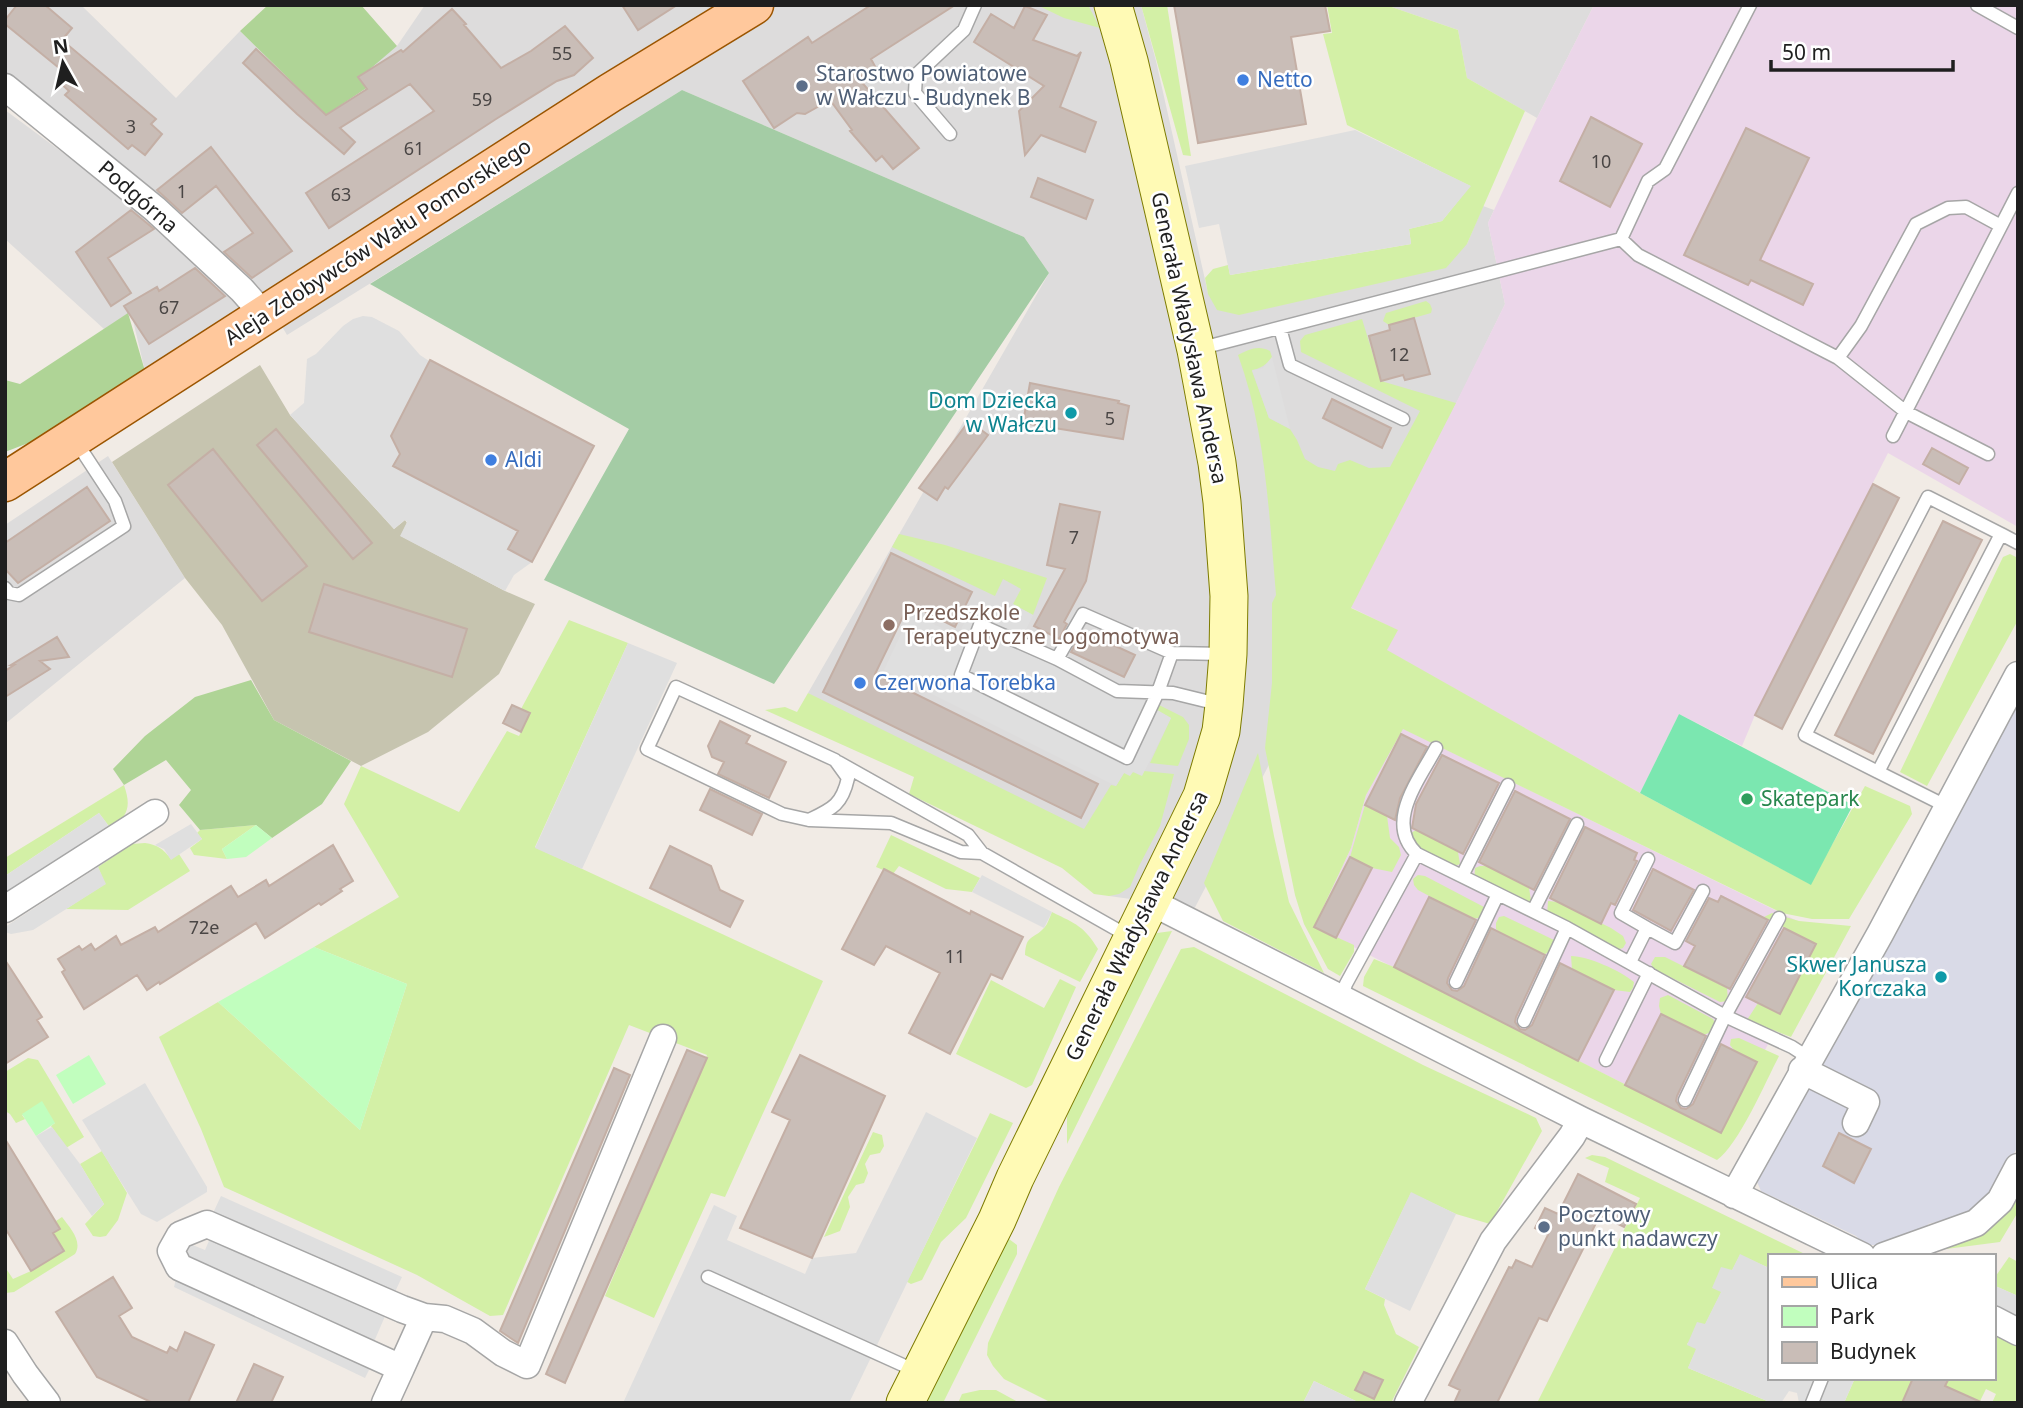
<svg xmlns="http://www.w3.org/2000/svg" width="2023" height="1408" viewBox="0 0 2023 1408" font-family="'Noto Sans',sans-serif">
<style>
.residential{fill:#dddcdc}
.industrial{fill:#ebd6e9}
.construction{fill:#c6c4af}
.grass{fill:#d3f0a6}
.forest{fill:#afd496}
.cemetery{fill:#a4cca5}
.park{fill:#c1febe}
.pitch{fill:#7be7b0}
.parking{fill:#dfdfdf}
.plaza{fill:#d9dae7}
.building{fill:#c9bdb7;stroke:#c4afa5;stroke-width:2}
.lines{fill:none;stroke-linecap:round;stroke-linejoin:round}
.lane-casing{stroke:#a6a6a6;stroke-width:15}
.street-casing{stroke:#a6a6a6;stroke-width:29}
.secondary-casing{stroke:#7d7b00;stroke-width:39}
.primary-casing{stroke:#9b5500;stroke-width:41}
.lane{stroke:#fff;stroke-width:12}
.street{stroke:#fff;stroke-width:26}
.secondary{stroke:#fffab5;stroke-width:37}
.primary{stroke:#ffc89c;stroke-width:38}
.shop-dot{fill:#3f7fe0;stroke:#fff;stroke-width:2.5}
.service-dot{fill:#5c6f8a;stroke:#fff;stroke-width:2.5}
.culture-dot{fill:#0f9aa8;stroke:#fff;stroke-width:2.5}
.education-dot{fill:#8d6e63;stroke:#fff;stroke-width:2.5}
.leisure-dot{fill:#2e9e5b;stroke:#fff;stroke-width:2.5}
.labels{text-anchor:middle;stroke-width:5;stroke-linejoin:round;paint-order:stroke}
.number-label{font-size:18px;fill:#4a4645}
.service-label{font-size:21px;fill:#4e5e75;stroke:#fff;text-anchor:start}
.shop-label{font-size:21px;fill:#366cbe;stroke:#fff;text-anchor:start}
.street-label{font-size:21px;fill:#1f1f1f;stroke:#fff}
.culture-label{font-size:21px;fill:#0d838f;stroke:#fff;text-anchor:end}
.education-label{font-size:21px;fill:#785e54;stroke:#fff;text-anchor:start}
.leisure-label{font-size:21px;fill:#27864d;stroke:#fff;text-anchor:start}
</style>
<rect width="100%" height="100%" fill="#f1ebe5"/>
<path class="residential" d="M5,5H81L176,98L240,31L326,115L367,89L358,77L397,46L425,5H1141L1156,61L1208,293L1467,244L1483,206L1494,210L1488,223L1505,304L1461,394L1188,921L1152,902L1109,896L808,693L1049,273L1024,237L682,90L287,335L258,286L5,83Z
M1386,5H1594L1537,118L1467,78L1458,30Z
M5,110L135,206L242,308L145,371L131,312L104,329L5,239Z
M108,456L185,578L5,724V525Z"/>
<path class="industrial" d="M1594,5H2018V527L1888,453L1755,715L1742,746L1679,714L1640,793L1386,650L1397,630L1350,607L1456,403L1505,304L1488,223L1537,118Z
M1402,728L1826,935L1721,1133L1314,927L1351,848L1366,795Z"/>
<path class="construction" d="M260,365L290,415L394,529L405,520L407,523L401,536L505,591L535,604L499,674L428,732L361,766L274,720L222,625L185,578L112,462Z"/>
<path class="grass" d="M1037,5H1088L1100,28L1064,18Z
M1141,5H1167L1191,156L1183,155Z
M1327,5H1386L1458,30L1467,78L1525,111L1467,244L1446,268L1239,315L1217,310L1208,294L1205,278L1213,269L1228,265L1230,275L1411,244L1409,229L1442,221L1470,186L1347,125L1323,34L1332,33Z
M1426,301L1430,304L1432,309L1431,313L1389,325L1383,321L1386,313Z
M1362,319L1381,381L1456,403L1351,608L1398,630L1387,650L1640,793L1810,884L1865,786L1910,806L1912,814L1849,919H1812L1782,913L1403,729L1366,795L1351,848L1314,927L1354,945V952L1340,976L1328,969L1304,924L1295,895L1265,748L1272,683V603L1276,595C1269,514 1266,431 1238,355C1250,349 1258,345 1270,351L1272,357C1266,366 1261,367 1252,371L1269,418L1290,429L1297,440L1305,459L1318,467L1335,471L1338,464L1350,460L1369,468L1390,467L1420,411L1301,352L1300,341L1305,335Z
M899,534L945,545L1047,578L1033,615L1013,604L1021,589L1003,579L995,596L892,547Z
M2010,554L2018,558V620L1927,786L1900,772L2003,557Z
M569,620L628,643L535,847L823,981L725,1197L711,1193L654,1318L605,1296L707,1055L629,1025L503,1315L490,1316L417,1275L224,1187L201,1129L159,1037L218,1002L360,1130L407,984L314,947L399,897L344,804L361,766L459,812L507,731L519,736L530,713L521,709Z
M808,693L1084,829L1111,785L1116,786L1124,773L1144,771L1174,774L1160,826L1139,866L1130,887L1119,894L1109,896L1094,894L1062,868L909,794L914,777L765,710L785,707L797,712Z
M1159,705L1183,717L1189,725V739L1178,766L1150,763L1171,718L1157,710Z
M1258,753L1274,836L1289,902L1324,973L1223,921L1204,883Z
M124,785C131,806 129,815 111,829L99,813L5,876V858Z
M1365,805L1387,816L1390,838L1399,847L1401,855L1392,872L1372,868L1350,857Z
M256,825L222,849L227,859L194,855L190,848L202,839L197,833L200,830Z
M1416,830L1458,852L1460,864L1448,869L1417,854L1411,833Z
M891,835L980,878L972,892L946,889L899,866L893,874L876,867Z
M145,843C158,845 163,849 171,859L179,854L190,871L128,910L66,909L105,884L98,867L132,844Z
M1480,866H1487L1529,888L1531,900L1526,903L1474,882L1475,868Z
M1418,875L1425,876L1484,907L1483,913L1479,918L1472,919L1418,890L1414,885L1413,879Z
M1548,901L1558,902L1611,928L1623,936L1626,943L1623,948L1616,950L1547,915Z
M1052,912C1076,924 1084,926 1098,949L1080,982L1025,955C1026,934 1033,940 1044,928C1048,924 1050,916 1052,912Z
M1772,913L1799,921L1851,926L1791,1037L1747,1020L1758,1003L1780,1014L1816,944L1764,917Z
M1504,916L1554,940L1557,944L1550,951L1544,955L1501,933L1496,929V923L1499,917Z
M1172,931L1067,1144V1117L1078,1072L1144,941L1157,933Z
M1194,947L1423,1065L1536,1118L1542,1131L1490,1224L1456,1214L1411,1193L1365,1289L1385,1299L1384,1305L1396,1334L1419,1347L1391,1403H1360L1314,1381L1303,1403H1052L1004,1379L993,1366L987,1355L988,1343L1059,1187L1181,949Z
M1571,956C1588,956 1621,971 1634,982L1633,988L1630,992L1614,990L1572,969Z
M1655,957H1665L1727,988L1728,1001L1720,1002L1654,969L1651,964Z
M1374,959L1394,967L1721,1133L1756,1062L1734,1050L1730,1045L1731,1039L1739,1038L1779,1056C1766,1081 1738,1146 1717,1160L1363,986L1364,977Z
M1060,979L1076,987L1032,1085L1026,1088L956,1054L991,980L1044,1008Z
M1668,995L1713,1019L1716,1025L1713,1031L1704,1035L1661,1014L1659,1006L1660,998Z
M28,1058L38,1060L84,1137L66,1148L51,1126L55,1123L22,1115L25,1119L16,1123L10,1114L5,1111V1072Z
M990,1113L1013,1123L966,1218L941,1242L922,1280L911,1284L891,1273L910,1276Z
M873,1132L882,1135L884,1146L880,1153L870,1155L865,1164L868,1173L864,1183L856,1185L848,1197L850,1207L840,1231L824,1237Z
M102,1151L127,1193L118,1220L106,1236L100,1237L93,1236L85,1224L104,1204L80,1164Z
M1592,1155L1605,1157L1809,1256H1769V1268L1740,1255L1705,1325L1687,1344L1697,1348L1688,1368L1772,1403H1537L1640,1198L1605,1182L1609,1168L1585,1158Z
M2018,1189V1212L2000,1242L1946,1249V1239Z
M62,1217C70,1228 83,1241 75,1254L14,1292L6,1293L5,1267L13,1279L31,1271L63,1251L53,1233L60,1229L56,1221Z
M1009,1239L1017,1245V1254L943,1403H918L1004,1242Z
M2009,1257L2018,1262V1296L1993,1285V1280Z
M1993,1319L2018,1332V1403H1992L1996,1394L1986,1389L1980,1401L1945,1386L1949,1378H1993Z
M1855,1378H1913L1902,1403H1844Z
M980,1390H996L1020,1403H958L962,1394Z"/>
<path class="forest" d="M268,5H361L397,46L370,69L380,79L326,115L240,31Z
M128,313L145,371L44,437L5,452V380L20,384Z
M251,680L274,720L351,761L322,804L272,838L256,825L200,830L179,805L191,790L166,760L124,785L113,769L145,736L195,697Z"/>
<path class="cemetery" d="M682,90L1024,237L1049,273L774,684L544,580L629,429L370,284Z"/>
<path class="park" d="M256,825L272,838L246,857L227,859L222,849Z
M314,947L407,984L360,1130L218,1002Z
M89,1055L106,1084L73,1104L56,1075Z
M42,1101L55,1123L36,1136L22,1114Z"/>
<path class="pitch" d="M1679,714L1853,805L1811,885L1640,793Z"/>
<path class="parking" d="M1355,130L1471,186L1442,221L1409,229L1411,244L1230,275L1219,224L1199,228L1185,166Z
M363,316L372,317L399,331L420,355L429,361L391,435L400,454L394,466L518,531L508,549L532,562L514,575L505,591L400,536L407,522L405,520L394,529L290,415L304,403L307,359L316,354L343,326L353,319Z
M1272,357L1290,429L1269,418L1252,370L1263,368Z
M1013,604L1033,615L1022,637L1159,705L1157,710L1171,718L1142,776L1133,772L1130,776L1124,773L1116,786L884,670L911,613L958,636L972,606L1005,620Z
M628,643L677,663L582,869L535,848Z
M99,813L111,829L5,898V876Z
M191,824L202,839L171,860L164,849L155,845Z
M98,867L106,884L33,930L11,934L5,932V927Z
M982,875L1052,912L1044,928L972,892Z
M145,1083L207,1187V1192L157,1222L141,1214L82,1120Z
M926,1112L977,1138L849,1403H623L714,1205L737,1216L727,1240L805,1274L812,1258L856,1253Z
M52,1127L80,1164L104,1204L92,1216L36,1136Z
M1411,1192L1456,1214L1410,1311L1365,1289Z
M221,1196L402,1277L394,1294L213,1213Z
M212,1234L386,1314L373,1344L185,1259L190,1244L205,1250Z
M1740,1254L1769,1268V1378H1855L1844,1403H1799L1797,1393L1789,1391L1781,1403H1772L1688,1368L1696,1349L1687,1345L1697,1322L1705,1324L1721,1292L1712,1288L1721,1267L1732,1270Z
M179,1267L373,1362L365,1378L174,1287Z
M1993,1285L2018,1296V1320L1993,1308Z
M1314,1381L1360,1403H1303Z"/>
<path class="plaza" d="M2018,699V1146L1994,1192L1970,1214L1928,1224L1927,1231L1899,1240L1876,1245H1866L1856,1236L1761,1191L1757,1182L1758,1170Z"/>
<path class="building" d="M17,5H45L72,28L62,40L156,119L151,124L162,134L145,155L132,145L128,149L65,95L69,91L57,80L64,72L5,24V20Z
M622,5H677L638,30Z
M871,5H955L871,59L876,68L858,78L919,148L893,169L882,156L876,161L850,131L852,130L830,100L805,114L797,113L774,128L743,81L808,37L812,43Z
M1174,5H1325L1330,31L1291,37L1306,124L1198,143Z
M1025,6L1047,15L1033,40L1077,56L1081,52L1060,107L1096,122L1085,152L1041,135L1025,155L1019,111L1044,86L974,42L991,14L1014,28Z
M452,9L466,24L464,25L501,68L531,51L565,26L593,58L574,75L557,81L496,119L329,228L306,193L434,111L410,84L340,128L355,142L344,154L297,114L243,63L256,49L326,115L367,89L358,77L401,50L403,52Z
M1591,117L1642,144L1610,207L1560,181Z
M1746,128L1809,158L1760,260L1813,284L1803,305L1751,280L1748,285L1684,255Z
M211,147L292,251L252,278L224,252L253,233L216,186L182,213L157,190Z
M1038,178L1093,200L1086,219L1031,197Z
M131,210L154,229L108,258L131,293L111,306L76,252Z
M195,268L225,296L149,344L124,306L157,287L159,291Z
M1414,318L1430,374L1405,380L1403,375L1381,381L1369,336L1390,330L1389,325Z
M430,360L594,446L532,562L508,549L518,531L393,466L400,454L391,436Z
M1030,383L1119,401L1118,403L1129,406L1123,439L1023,423Z
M1332,399L1391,428L1382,448L1323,418Z
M969,421L988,435L948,489L945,487L937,500L919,488Z
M276,429L372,543L353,559L257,445Z
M1932,448L1968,468L1959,484L1923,464Z
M213,449L307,566L262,601L168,485Z
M1873,484L1899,498L1782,729L1755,715Z
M87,487L110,521L18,583L5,569V543Z
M1060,504L1100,512L1086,581L1064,622L1067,624L1059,639L1034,626L1065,569L1047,565Z
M1943,521L1982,540L1873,754L1835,735Z
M891,553L972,592L955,627L909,604L875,674L1098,784L1081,818L823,692Z
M324,584L467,629L452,677L309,632Z
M1083,631L1135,655L1124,677L1071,652Z
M57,637L69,657L40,661L50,669L5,697V671L14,665H11Z
M512,705L530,713L521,732L503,723Z
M720,721L750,736L746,743L786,762L769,798L718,774L724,762L712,757L708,746Z
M1401,734L1427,747L1400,798L1395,820L1365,805Z
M1442,755L1499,783L1463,854L1412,828L1416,804Z
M710,789L762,814L752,835L700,810Z
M1515,791L1570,819L1534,890L1479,862Z
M1585,827L1637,853L1634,860L1637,861L1615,905L1611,903L1601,924L1550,898Z
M333,845L353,881L340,889L342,891L321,905L319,903L265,938L256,923L160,984L159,982L147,990L137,975L84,1009L62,972L65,970L58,959L79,946L82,950L91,944L95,950L116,936L121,945L155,927L158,932L231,886L238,897L266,880L269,886Z
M670,846L711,866L720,890L743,901L730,927L650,888Z
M1350,857L1372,868L1336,938L1314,927Z
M884,869L970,914L971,911L1023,937L1002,979L991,974L950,1054L909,1033L940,973L886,946L874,965L842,949Z
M1653,869L1694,890L1671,931L1633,910Z
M1721,896L1768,920L1730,989L1684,966L1695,946L1686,941L1709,898L1718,902Z
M1429,897L1476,920L1448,978L1447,983L1452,990L1457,991L1464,986L1491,928L1545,955L1516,1017L1515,1022L1520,1029L1525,1030L1532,1025L1560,963L1614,990L1578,1061L1394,967Z
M1784,928L1816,944L1780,1014L1746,997Z
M5,960L42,1017L37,1020L48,1037L5,1064Z
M1661,1014L1706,1036L1677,1096L1676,1101L1681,1108L1686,1109L1693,1104L1721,1044L1757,1062L1721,1133L1625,1085Z
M687,1050L707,1058L565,1383L546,1374Z
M800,1055L885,1096L812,1258L740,1228L790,1120L772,1112Z
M614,1068L630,1075L518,1343L500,1331Z
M1839,1133L1871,1149L1854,1183L1823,1166Z
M5,1139L60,1229L53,1233L64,1251L31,1271L5,1228Z
M1578,1174L1636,1204L1624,1227L1600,1215L1547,1321L1539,1318L1497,1403H1454L1460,1390L1449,1385L1509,1267L1512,1268L1516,1260L1532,1267L1548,1235L1535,1228L1545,1208L1558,1214Z
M113,1277L132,1308L119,1316L132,1337L167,1353L170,1347L177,1351L185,1332L214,1345L188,1403H153L97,1377L56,1312Z
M254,1364L283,1377L271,1403H236Z
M1364,1372L1383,1380L1374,1399L1355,1390Z
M1913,1378H1949L1945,1386L1983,1403H1902Z"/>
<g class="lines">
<g class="lane-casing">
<path id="lane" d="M1977,5L2018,28
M950,134L915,93L916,75L964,30L975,5
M1621,239L1638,255L1838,358L1906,412L1988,454
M1280,328L1290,365L1403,419
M1198,349L1621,239L1648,181L1665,169L1750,5
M1838,358L1861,326L1916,224L1948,208L1966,207L2001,226
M1893,436L2018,193
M5,588L9,593L19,595L124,526L115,501L75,440
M1172,653L1158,692L1127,758L961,675L980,625L1057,659L1117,691L1173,693L1222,705
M1057,659L1083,614L1172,653L1225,654
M838,762L968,835L982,853L1130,937
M1878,772L1805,735L1928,497L2001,534
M1948,807L1878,772L2001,534L2018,543
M809,820C832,809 842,805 848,778L835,760L676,687L647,749L782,814L809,820L891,823L961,852L982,853
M1417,854C1384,823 1419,780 1436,748
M1462,876L1508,785
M1533,911L1577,824
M1647,928L1675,943L1703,891
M1630,962L1647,928L1621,913L1648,859
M1456,982L1498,894
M1341,999L1346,984L1417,854L1567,928L1725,1016L1792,1047L1809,1058
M1524,1021L1567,928
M1606,1060L1649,973
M1685,1100L1725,1016L1779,918
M708,1277L916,1371
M1812,1403L1822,1378"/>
</g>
<g class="street-casing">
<path id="street" d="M5,87L155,209L242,290L264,315
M1151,902L1581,1120L1862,1256
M5,909L155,813
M1802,1070L1866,1102L1856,1123
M1734,1195L1880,934L2018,675
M1884,1256L1976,1223L2000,1201L2018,1167
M1993,1319L2018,1332
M5,1343L25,1374L47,1403
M401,1368L424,1317
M385,1403L401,1368L179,1267L171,1251L180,1235L207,1224L402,1309L424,1317L445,1319L473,1331L503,1353L527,1365L663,1038
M1408,1403L1493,1241L1572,1136L1581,1120"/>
</g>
<g class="secondary-casing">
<path id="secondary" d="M905,1403L997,1220L1015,1178L1202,796L1221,731L1224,705L1228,654L1229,596L1222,502L1217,463L1196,350L1129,61L1113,5"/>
</g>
<g class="primary-casing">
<path id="primary" d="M5,482L610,93L754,5"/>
</g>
<use href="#lane" class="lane"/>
<use href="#street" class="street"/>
<use href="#secondary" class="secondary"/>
<use href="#primary" class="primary"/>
</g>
<g class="shop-dot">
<circle cx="1243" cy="80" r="7"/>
<circle cx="491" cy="460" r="7"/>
<circle cx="860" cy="683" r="7"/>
</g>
<g class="service-dot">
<circle cx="802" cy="86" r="7"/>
<circle cx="1544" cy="1227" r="7"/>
</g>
<g class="culture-dot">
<circle cx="1071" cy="413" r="7"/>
<circle cx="1941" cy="977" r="7"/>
</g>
<circle class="education-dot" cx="889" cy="625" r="7"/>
<circle class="leisure-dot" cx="1747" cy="799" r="7"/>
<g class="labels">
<g class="number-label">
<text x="562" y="60">55</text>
<text x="482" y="106">59</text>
<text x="131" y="133">3</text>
<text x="414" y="155">61</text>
<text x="1601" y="168">10</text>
<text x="182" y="198">1</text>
<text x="341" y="201">63</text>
<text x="169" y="314">67</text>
<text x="1399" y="361">12</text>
<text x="1110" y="425">5</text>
<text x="1074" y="544">7</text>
<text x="204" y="934">72e</text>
<text x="955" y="963">11</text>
</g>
<g class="service-label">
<text x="816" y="81">Starostwo Powiatowe<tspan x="816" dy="24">w Wałczu - Budynek B</tspan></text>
<text x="1558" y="1222">Pocztowy<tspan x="1558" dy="24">punkt nadawczy</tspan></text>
</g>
<g class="shop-label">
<text x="1257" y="87">Netto</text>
<text x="505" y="467">Aldi</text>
<text x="874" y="690">Czerwona Torebka</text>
</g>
<g class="street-label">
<text transform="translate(138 197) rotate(41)" y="7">Podgórna</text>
<text transform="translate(378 242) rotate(-33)" y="7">Aleja Zdobywców Wału Pomorskiego</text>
<text transform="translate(1189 338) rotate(78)" y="7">Generała Władysława Andersa</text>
<text transform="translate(1137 926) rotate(-64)" y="7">Generała Władysława Andersa</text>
</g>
<g class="culture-label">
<text x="1057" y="408">Dom Dziecka<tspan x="1057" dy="24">w Wałczu</tspan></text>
<text x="1927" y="972">Skwer Janusza<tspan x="1927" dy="24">Korczaka</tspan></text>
</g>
<g class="education-label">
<text x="903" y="620">Przedszkole<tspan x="903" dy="24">Terapeutyczne Logomotywa</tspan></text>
</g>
<g class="leisure-label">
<text x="1761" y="806">Skatepark</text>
</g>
</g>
<rect width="2023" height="1408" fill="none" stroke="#1f1f1f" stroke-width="14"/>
<rect x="1768" y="1254" width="228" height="126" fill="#ffffff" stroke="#a5a5a5" stroke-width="2"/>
<rect x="1782" y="1277" width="35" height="10" fill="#ffc89c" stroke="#a5a5a5" stroke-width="2"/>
<text x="1830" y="1289" font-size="21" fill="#1f1f1f">Ulica</text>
<rect x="1782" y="1306" width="35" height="21" fill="#c1febe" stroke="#a5a5a5" stroke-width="2"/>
<text x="1830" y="1324" font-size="21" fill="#1f1f1f">Park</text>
<rect x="1782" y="1342" width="35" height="21" fill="#c9bdb7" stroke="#a5a5a5" stroke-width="2"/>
<text x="1830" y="1359" font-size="21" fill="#1f1f1f">Budynek</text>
<g transform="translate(63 63) rotate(352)" stroke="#ffffff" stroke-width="5" paint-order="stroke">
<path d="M0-5L12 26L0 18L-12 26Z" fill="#1f1f1f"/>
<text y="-10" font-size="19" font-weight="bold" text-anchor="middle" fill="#1f1f1f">N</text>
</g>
<path d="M1771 60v10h182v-10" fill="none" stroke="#1f1f1f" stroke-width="3.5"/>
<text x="1782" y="60" font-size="21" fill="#1f1f1f" stroke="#ffffff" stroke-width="5" paint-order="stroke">50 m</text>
</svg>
